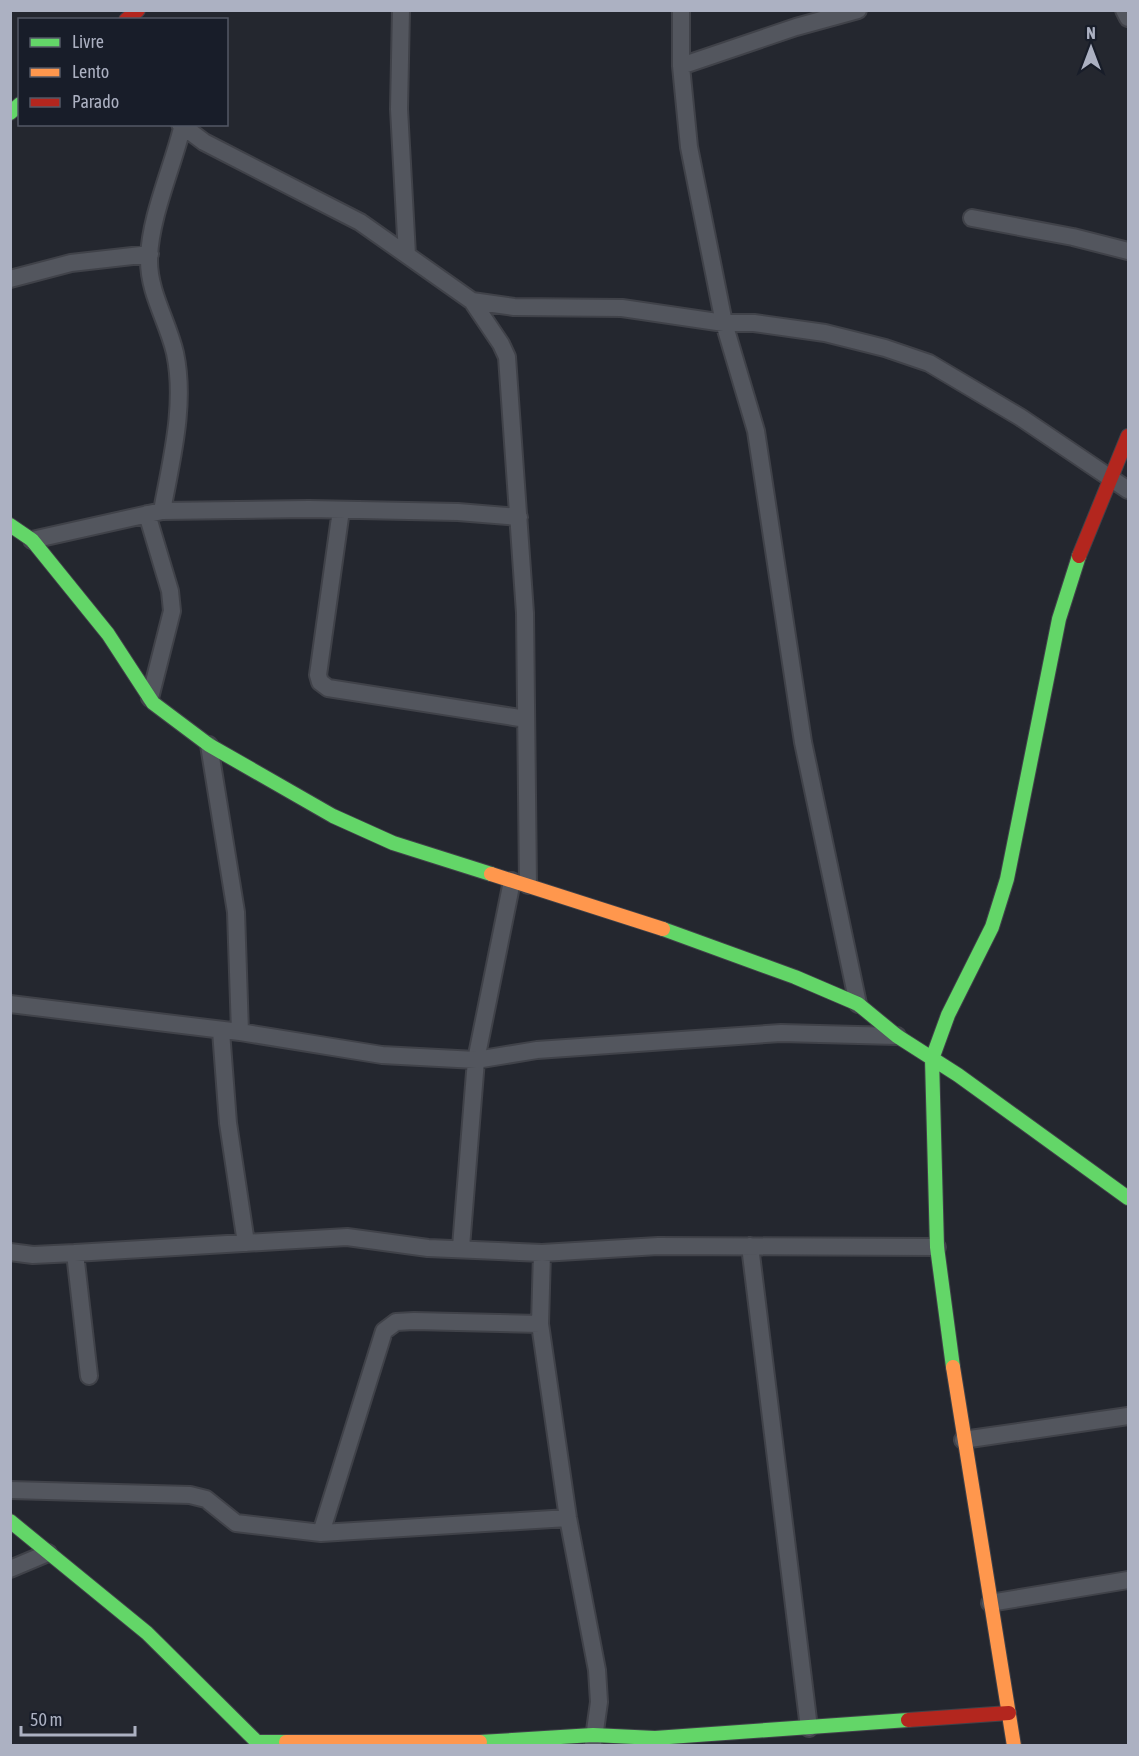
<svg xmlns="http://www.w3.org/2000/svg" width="1139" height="1756" viewBox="0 0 1139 1756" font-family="'Asap Condensed',sans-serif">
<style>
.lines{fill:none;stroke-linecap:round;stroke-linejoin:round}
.street-casing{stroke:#404249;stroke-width:20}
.fast-casing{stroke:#404249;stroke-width:16}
.slow-casing{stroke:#404249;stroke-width:16}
.jam-casing{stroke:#404249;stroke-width:16}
.street{stroke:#53565e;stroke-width:16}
.fast{stroke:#63d668;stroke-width:14}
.slow{stroke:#ff974d;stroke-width:14}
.jam{stroke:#b3261e;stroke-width:14}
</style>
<rect width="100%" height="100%" fill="#24272f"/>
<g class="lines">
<g class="street-casing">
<path id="street" d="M401,10L399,109L407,255
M681,10V66L689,147L724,323L756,431L803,742L858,1004
M1124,10L1128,18
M681,66L796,27L858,10
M180,124L204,142L360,222L472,301L514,307L622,308L724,323H754L825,333L885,348L929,363L1020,417L1128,490
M972,218L1073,237L1128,251
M10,279L71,263L150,254
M472,301L501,344L507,357L525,613L528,885
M341,510L318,675L320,682L328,688L526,719
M162,511C171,461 186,405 175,353C168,322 149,293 149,261C149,219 172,169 182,128
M147,514L170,591L172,611L150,698
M32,540L162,511L309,509L458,512L519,517
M209,745L236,912L240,1032
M10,1004L240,1032L382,1055L476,1060L537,1050L781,1033L897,1036
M221,1031L228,1123L246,1243
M750,1246L809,1728
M461,1247L476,1060L512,881
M10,1252L33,1255L75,1253L347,1237L428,1248L542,1253L658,1246L937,1247
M75,1253L89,1376
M542,1253L540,1324L568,1518L597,1670L599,1702L593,1745
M963,1440L1128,1416
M10,1490L190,1495L206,1499L236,1523L321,1533L568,1518
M321,1533L384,1331L396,1322L414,1321L540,1324
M10,1569L48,1553
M990,1603L1128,1580"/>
</g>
<g class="fast-casing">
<path id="fast" d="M10,113L20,104
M10,525L32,540L108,634L153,703L209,745L333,816L393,843L491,874
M663,929L795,977L858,1004L897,1036L958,1075L1128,1198
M953,1367L937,1247L932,1059L948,1015L992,927L1007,879L1059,619L1079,556
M10,1521L147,1633L257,1742H286
M480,1742L593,1735L655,1738L908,1720"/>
</g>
<g class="slow-casing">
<path id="slow" d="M491,874L663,929
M953,1367L1014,1746
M286,1742H480"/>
</g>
<g class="jam-casing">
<path id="jam" d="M126,20L138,10
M1079,556L1128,436
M908,1720L1009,1713"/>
</g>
<use href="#street" class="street"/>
<use href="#fast" class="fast"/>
<use href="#slow" class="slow"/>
<use href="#jam" class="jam"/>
</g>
<rect width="1139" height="1756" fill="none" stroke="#acb1c2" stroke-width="24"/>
<rect x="18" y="18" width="210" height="108" fill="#181d29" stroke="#535866" stroke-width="1.5"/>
<rect x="30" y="38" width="30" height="9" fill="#63d668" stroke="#535866" stroke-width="1.5"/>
<text x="72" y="48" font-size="18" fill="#acb1c2">Livre</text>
<rect x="30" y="68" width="30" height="9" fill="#ff974d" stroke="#535866" stroke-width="1.5"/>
<text x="72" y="78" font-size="18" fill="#acb1c2">Lento</text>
<rect x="30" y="98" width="30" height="9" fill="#b3261e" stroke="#535866" stroke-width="1.5"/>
<text x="72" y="108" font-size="18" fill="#acb1c2">Parado</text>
<g transform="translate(1091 48)" stroke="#181d29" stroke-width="4.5" paint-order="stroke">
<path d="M0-4.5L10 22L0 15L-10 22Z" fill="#acb1c2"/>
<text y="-9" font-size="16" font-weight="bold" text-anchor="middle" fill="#acb1c2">N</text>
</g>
<path d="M21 1726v9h114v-9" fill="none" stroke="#acb1c2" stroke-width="3"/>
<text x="30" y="1726" font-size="18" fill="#acb1c2" stroke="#181d29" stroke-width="4.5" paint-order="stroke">50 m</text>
</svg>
